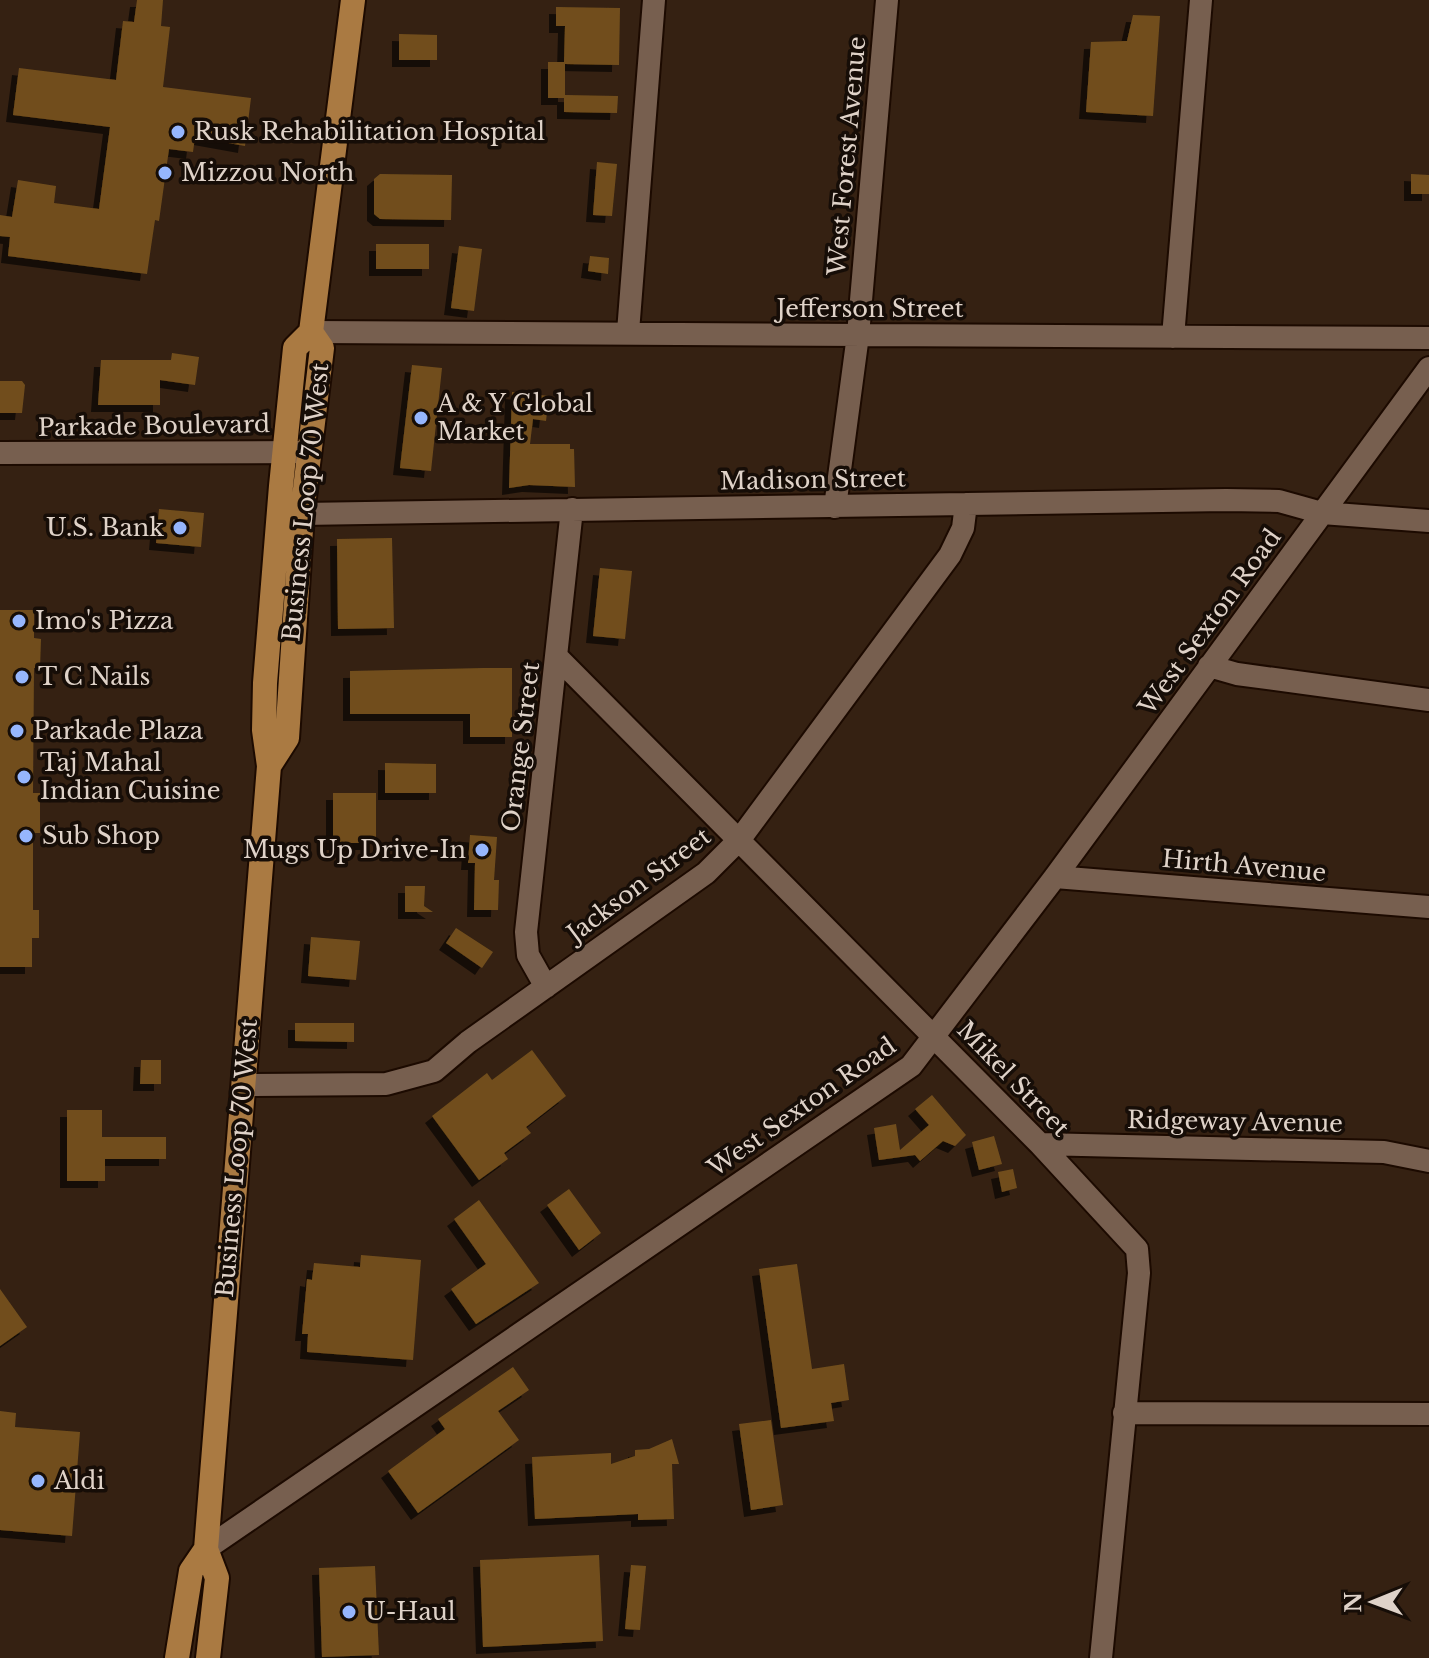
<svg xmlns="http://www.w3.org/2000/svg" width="1429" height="1658" viewBox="0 0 1429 1658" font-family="'Libre Baskerville',serif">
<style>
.building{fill:#714e1c;filter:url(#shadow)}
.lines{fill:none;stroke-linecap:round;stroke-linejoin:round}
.minor-casing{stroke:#1c0a00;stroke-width:26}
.major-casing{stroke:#1c0a00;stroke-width:28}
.minor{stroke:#775f4f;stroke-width:22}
.major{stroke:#aa7a42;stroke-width:24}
.poi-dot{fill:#96b6fd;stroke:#160d07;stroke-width:3}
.labels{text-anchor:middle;stroke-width:7;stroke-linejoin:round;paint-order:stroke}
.poi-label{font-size:24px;fill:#dfd2c8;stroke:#160d07;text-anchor:start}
.street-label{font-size:24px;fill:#dfd2c8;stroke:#160d07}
</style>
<defs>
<filter id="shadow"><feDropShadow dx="-7" dy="7" stdDeviation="0" flood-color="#0009"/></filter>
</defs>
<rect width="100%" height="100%" fill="#352112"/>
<path class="building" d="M137,0H163L161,26L170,27L163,87L251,98L245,146L195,137L193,152L169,149L159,221L155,220L147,274L8,256L10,237L0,236V215L12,217L18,180L56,186L54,203L99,209L110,127L13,115L19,68L116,80L123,21L134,22Z
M556,7L620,8L619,65L565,64V95L618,96L617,113L564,112V98H548V62H564L565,26H556Z
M1133,15L1160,16L1153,116L1086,112L1091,42L1127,41Z
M399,34L437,35V60H399Z
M597,162L617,164L612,216L593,215Z
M380,174L452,175L451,220L380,219L374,214V179Z
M1411,174L1429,175V194H1411Z
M376,244H429V269H376Z
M459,246L482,249L474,311L451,308Z
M590,256L609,258L608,274L588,271Z
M172,353L199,357L195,385L160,380V405H98L101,360H171Z
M412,365L442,368L431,471L400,468Z
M0,381H22L25,385L22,413H0Z
M512,392L549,396L546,421L533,419L530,444H570V449H574L575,487L529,485L509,488Z
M159,509L204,513L201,547L156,543Z
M392,538L394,628L338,629L337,539Z
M600,568L632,571L625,639L593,636Z
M0,610H34V638L41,639L40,668H34L33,793H40V833H33V910H39V938H32V967H0Z
M484,668H512V737H470V714H350V671Z
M385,763L436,764V793H385Z
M333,793H376V843H333Z
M470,835L497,837L494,880H499L498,910H474L475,863H468Z
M405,886H425L424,906L433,912H405Z
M456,928L493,952L482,968L446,943Z
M311,937L360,941L356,980L308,976Z
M295,1023H354V1042L295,1041Z
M532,1050L566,1096L526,1127L531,1133L504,1153L508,1159L479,1180L432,1116L487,1073L492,1080Z
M141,1060H161V1084H140Z
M932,1095L966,1135L955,1146L943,1141L920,1161L915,1155L879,1160L874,1128L896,1124L900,1150L929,1125L915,1109Z
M67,1110H102V1137H166V1159H105V1181H67Z
M994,1136L1002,1164L979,1170L972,1142Z
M1013,1169L1017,1188L1002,1192L998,1172Z
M569,1189L601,1233L579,1250L547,1205Z
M479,1200L539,1283L476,1324L451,1289L486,1264L454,1219Z
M361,1255L421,1260L413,1360L307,1352L308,1334H302L307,1279L312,1280L314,1263L360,1267Z
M797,1264L812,1369L844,1364L849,1400L831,1403L834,1421L781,1428L759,1269Z
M0,1289L27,1327L0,1346Z
M513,1367L529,1390L498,1411L519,1440L418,1513L388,1471L445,1429L438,1419Z
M0,1411L16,1413L15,1427L80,1432L72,1536L0,1530Z
M771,1420L783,1505L751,1510L739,1424Z
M672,1439L679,1464H672L674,1519L638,1520V1514L535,1519L532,1457L611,1453V1464L635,1456V1450L649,1449Z
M599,1555L603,1641L483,1647L480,1560Z
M631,1565L646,1566L640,1630L625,1629Z
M375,1566L379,1655L322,1657L319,1568Z"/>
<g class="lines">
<g class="minor-casing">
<path id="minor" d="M311,332L1429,338
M628,332L654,0
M1173,337L1201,0
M0,453L309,452
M835,507L858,335L887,0
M302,514L1226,500L1279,501L1322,513L1429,521
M558,658L1040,1144L1137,1249L1139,1273L1101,1658
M1209,666L1237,674L1429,700
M1055,877L1429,907
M546,987L528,955L526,932L572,509
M243,1085L386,1084L434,1071L468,1042L706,873L740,839L950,555L963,528L966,504
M1040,1144L1384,1152L1429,1161
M1124,1413L1429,1414
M206,1549L911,1066L1055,877L1429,368"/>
</g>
<g class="major-casing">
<path id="major" d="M269,766L287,738L302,514L322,348L311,332
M177,1658L191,1571L206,1549
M208,1658L217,1578L206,1549L269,766L264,730L265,683L281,486L295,348L311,332L353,0"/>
</g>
<use href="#minor" class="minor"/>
<use href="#major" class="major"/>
</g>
<g class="poi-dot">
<circle cx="178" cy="132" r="8"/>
<circle cx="165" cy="173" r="8"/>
<circle cx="421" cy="418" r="8"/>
<circle cx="180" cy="528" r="8"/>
<circle cx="19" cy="621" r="8"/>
<circle cx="22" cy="677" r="8"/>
<circle cx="17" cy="731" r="8"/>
<circle cx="24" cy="777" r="8"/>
<circle cx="26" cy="836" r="8"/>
<circle cx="482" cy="850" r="8"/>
<circle cx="38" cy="1481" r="8"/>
<circle cx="349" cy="1612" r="8"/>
</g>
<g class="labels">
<g class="poi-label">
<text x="194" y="140">Rusk Rehabilitation Hospital</text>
<text x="181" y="181">Mizzou North</text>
<text x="437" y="412">A &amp; Y Global<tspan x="437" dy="28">Market</tspan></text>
<text x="164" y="536" text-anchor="end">U.S. Bank</text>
<text x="35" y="629">Imo's Pizza</text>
<text x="38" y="685">T C Nails</text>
<text x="33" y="739">Parkade Plaza</text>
<text x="40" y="771">Taj Mahal<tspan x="40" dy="28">Indian Cuisine</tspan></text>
<text x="42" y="844">Sub Shop</text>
<text x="466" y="858" text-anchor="end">Mugs Up Drive-In</text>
<text x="54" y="1489">Aldi</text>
<text x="365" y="1620">U-Haul</text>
</g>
<g class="street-label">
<text transform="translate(847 156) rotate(-85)" y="8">West Forest Avenue</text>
<text x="870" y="317">Jefferson Street</text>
<text transform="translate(154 426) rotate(-1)" y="8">Parkade Boulevard</text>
<text transform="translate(813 480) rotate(-1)" y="8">Madison Street</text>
<text transform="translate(306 502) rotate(-84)" y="8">Business Loop 70 West</text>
<text transform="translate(1210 622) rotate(-54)" y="8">West Sexton Road</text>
<text transform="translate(521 747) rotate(-83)" y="8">Orange Street</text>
<text transform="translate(1244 866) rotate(5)" y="8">Hirth Avenue</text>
<text transform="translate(639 885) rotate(-37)" y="8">Jackson Street</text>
<text transform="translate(1013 1079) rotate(46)" y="8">Mikel Street</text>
<text transform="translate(802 1107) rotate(-35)" y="8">West Sexton Road</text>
<text transform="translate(1235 1122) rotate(1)" y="8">Ridgeway Avenue</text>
<text transform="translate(237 1158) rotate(-85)" y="8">Business Loop 70 West</text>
</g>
</g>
<g transform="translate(1373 1602) rotate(269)" stroke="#160d07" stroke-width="6" paint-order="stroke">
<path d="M0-6L14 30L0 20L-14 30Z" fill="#dfd2c8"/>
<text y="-12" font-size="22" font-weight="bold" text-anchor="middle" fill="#dfd2c8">N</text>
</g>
</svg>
